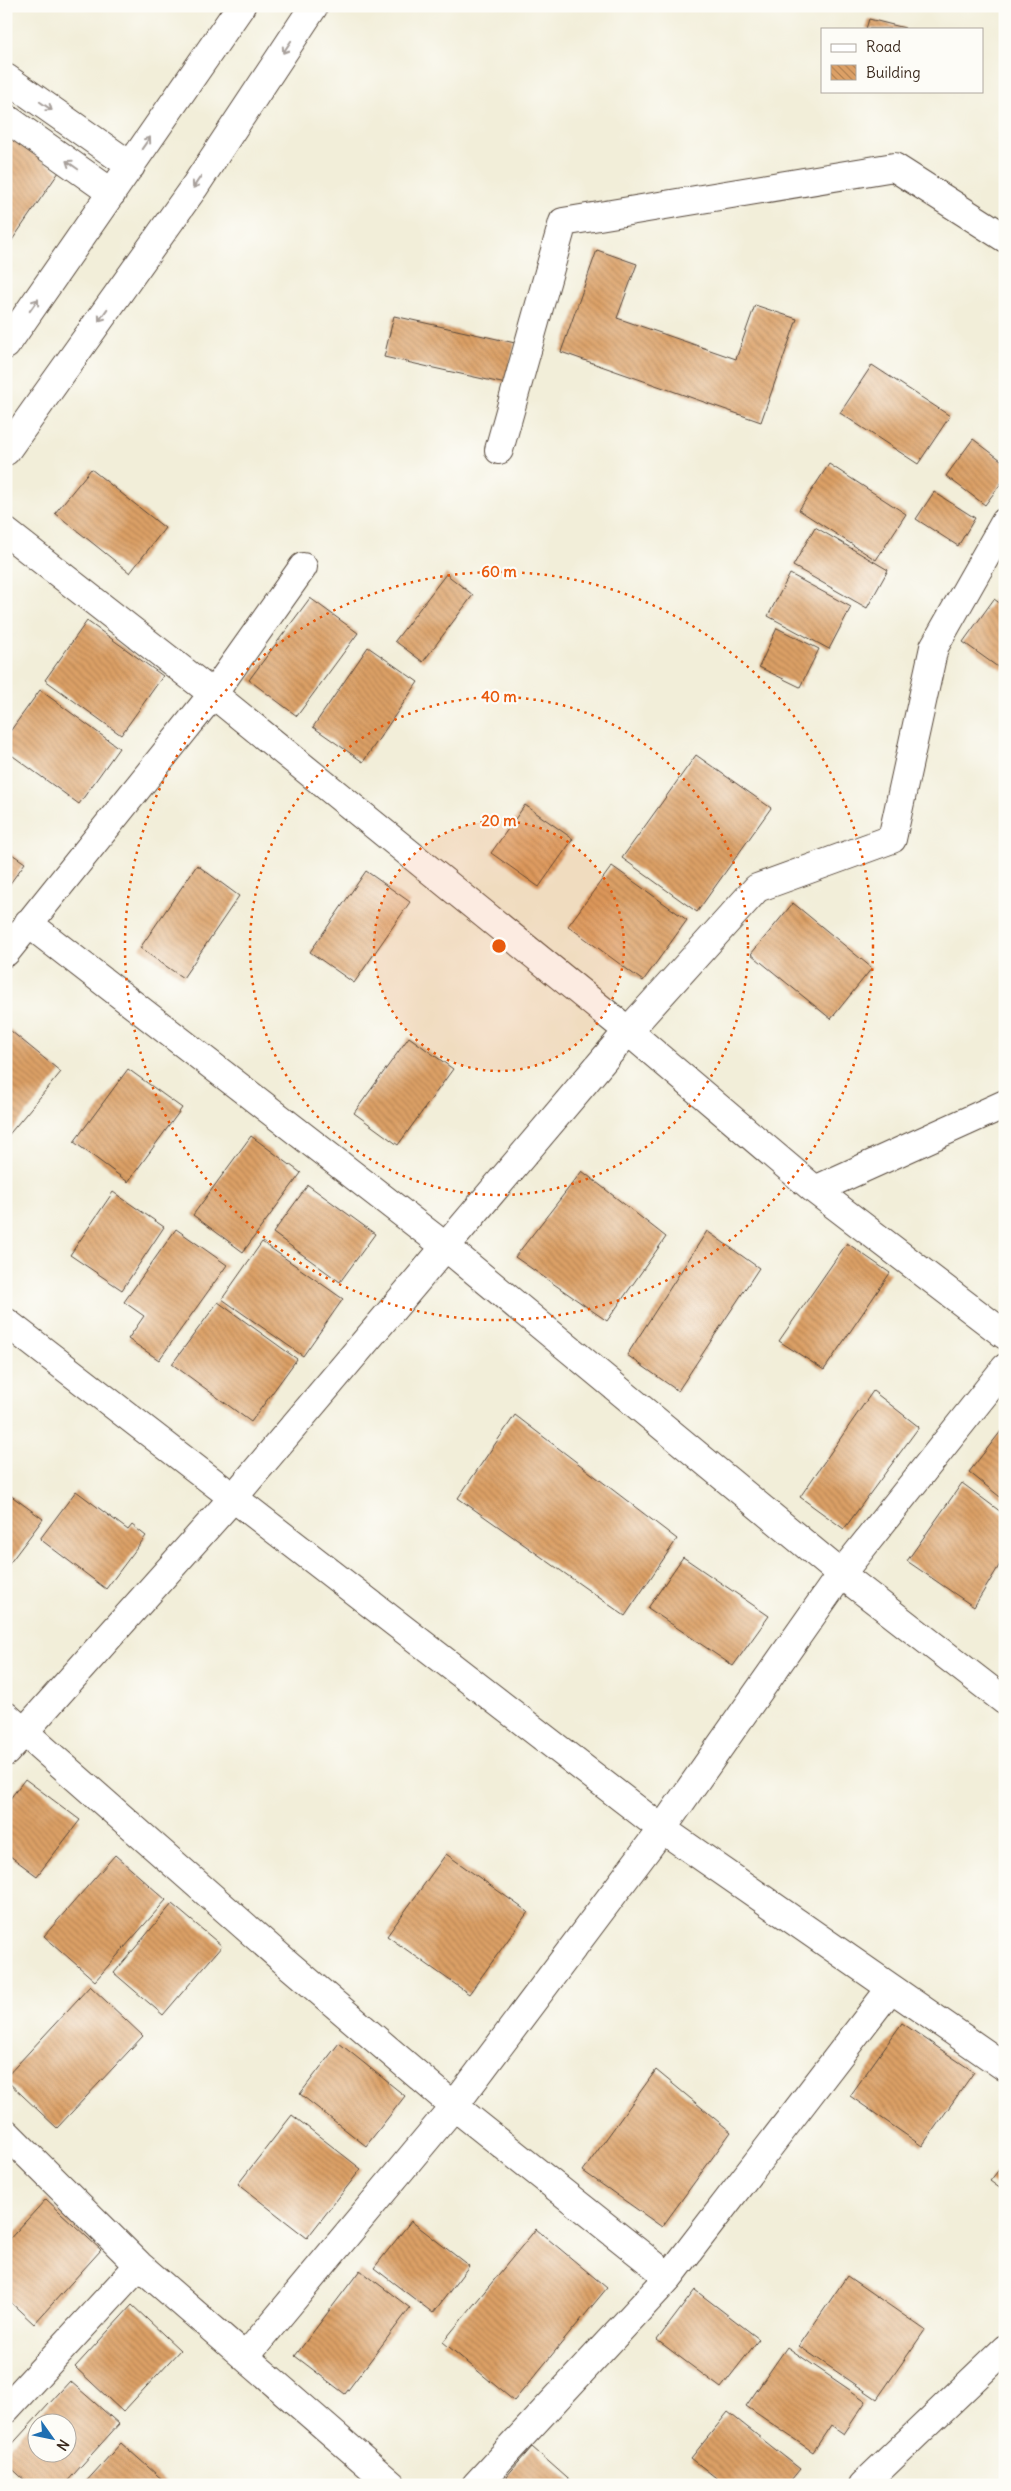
<svg xmlns="http://www.w3.org/2000/svg" width="1011" height="2491" viewBox="0 0 1011 2491" font-family="Delius,sans-serif">
<style>
.building{fill:url(#building-back-hatch);fill-rule:evenodd}
.lines{fill:none;stroke-linecap:round;stroke-linejoin:round}
.minor-casing{stroke:#56473a;stroke-width:30}
.minor{stroke:#fff;stroke-width:28}
.oneway{stroke:#a79f9a}
.ring{fill:none;stroke:#e8590c;stroke-width:2.5;stroke-dasharray:2.5 5}
.centre{fill:#e8590c;stroke:#fdfcf7;stroke-width:2.5}
.ring-label{font-size:15px;text-anchor:middle;font-weight:bold;fill:#e8590c;stroke:#fdfcf7;stroke-width:4.5;stroke-linejoin:round;paint-order:stroke}
</style>
<defs>
<pattern id="building-back-hatch" width="6" height="6" patternUnits="userSpaceOnUse" patternTransform="scale(1.25)"><rect width="6" height="6" fill="#dca066"/><path d="M-1 5l2 2M0 0l6 6M5-1l2 2" fill="none" stroke="#b48353"/></pattern>
</defs>
<rect width="100%" height="100%" fill="#fdfcf7"/>
<filter id="ink" filterUnits="userSpaceOnUse"><feTurbulence type="fractalNoise" baseFrequency=".02" numOctaves="2"/><feDisplacementMap in="SourceGraphic" scale="10" xChannelSelector="R" yChannelSelector="G"/><feConvolveMatrix kernelMatrix="1 2 1 2 8 2 1 2 1" color-interpolation-filters="sRGB"/></filter>
<filter id="wash" filterUnits="userSpaceOnUse"><feTurbulence type="fractalNoise" baseFrequency=".0096" numOctaves="4" result="noise"/><feDisplacementMap in="SourceGraphic" scale="20" xChannelSelector="R" yChannelSelector="G"/><feGaussianBlur stdDeviation="1.12" result="paint"/><feColorMatrix in="noise" values="0 0 0 0 0 0 0 0 0 0 0 0 0 0 0 0 0 1.4 0 .05"/><feComposite in="paint" operator="in"/></filter>
<g filter="url(#wash)">
<rect width="100%" height="100%" fill="#f2eed9"/>
<g id="blocks">
<path class="building" d="M869,19L905,28V29H866Z
M6,134L59,172L6,249Z
M597,250L637,264L617,318L736,359L755,305L797,319L761,422L561,352Z
M394,316L515,343L506,384L384,357Z
M872,365L950,416L918,464L840,413Z
M973,439L1005,463V478L985,505L946,476Z
M829,464L906,514L876,560L799,510Z
M91,469L165,528L130,573L55,513Z
M934,492L975,518L958,546L916,519Z
M815,527L888,570L867,608L793,566Z
M446,574L473,595L423,662L395,641Z
M790,574L851,607L829,649L768,616Z
M310,598L358,633L297,716L249,680Z
M994,599L1005,607V667L1002,670L963,642Z
M87,621L163,676L121,735L45,680Z
M777,628L819,649L800,687L759,667Z
M368,647L418,682L363,762L313,727Z
M40,690L119,748L79,804L6,751V737Z
M696,755L771,808L697,912L622,858Z
M525,805L573,839L539,887L491,853Z
M6,850L25,863L6,889Z
M197,865L239,896L183,978L140,948Z
M612,866L687,920L643,981L568,926Z
M366,871L410,902L354,983L310,952Z
M793,903L872,968L831,1019L751,954Z
M6,1027L61,1072L6,1138Z
M409,1037L453,1069L398,1145L354,1113Z
M128,1069L182,1108L128,1182L74,1142Z
M251,1136L301,1173L243,1252L193,1215Z
M582,1171L666,1237L607,1321L515,1257Z
M308,1185L375,1234L340,1282L273,1233Z
M113,1192L164,1227L122,1290L70,1255Z
M176,1229L227,1265L159,1360L128,1339L144,1316L124,1302Z
M707,1231L759,1268L678,1391L627,1355Z
M262,1242L343,1299L303,1356L222,1299Z
M847,1243L890,1273L824,1370L779,1341Z
M218,1302L297,1359L251,1422L172,1364Z
M873,1391L919,1427L844,1529L800,1497Z
M515,1415L677,1539L625,1616L458,1498Z
M1005,1426V1501L969,1472Z
M962,1483L1005,1515V1556L974,1607L907,1561Z
M76,1491L128,1530L132,1525L146,1536L106,1589L40,1539Z
M6,1492L43,1519L6,1568Z
M683,1557L769,1616L733,1666L648,1608Z
M25,1779L80,1820L37,1876L6,1853V1804Z
M446,1854L528,1912L469,1994L387,1936Z
M115,1855L166,1900L95,1981L44,1936Z
M172,1904L222,1946L163,2015L114,1973Z
M90,1986L143,2036L57,2128L6,2080V2077Z
M902,2023L974,2072L922,2146L850,2096Z
M339,2043L405,2096L366,2146L300,2094Z
M656,2070L731,2132L662,2227L583,2171Z
M292,2115L361,2169L307,2238L238,2184Z
M1005,2162V2192L990,2181Z
M46,2199L101,2250L34,2324L6,2298V2243Z
M411,2221L469,2266L433,2313L374,2268Z
M536,2229L607,2288L514,2401L443,2342Z
M360,2270L410,2308L345,2394L295,2356Z
M847,2276L925,2330L877,2399L799,2346Z
M695,2290L759,2339L721,2388L657,2340Z
M132,2305L180,2350L123,2412L75,2367Z
M787,2347L866,2401L844,2434L831,2425L813,2452L746,2406Z
M70,2381L119,2424L64,2485H30L6,2463V2451ZM38,2424H68V2454H38Z
M728,2412L800,2469L787,2485H725L691,2458Z
M121,2443L165,2482L162,2485H83Z
M532,2447L575,2485H499Z"/>
</g>
</g>
<g filter="url(#ink)">
<use href="#blocks" fill-opacity="0" stroke="#56473a" stroke-width="1"/>
<g class="lines">
<g class="minor-casing">
<path id="minor" d="M6,78L131,166
M6,118L112,193
M6,345L241,6
M499,450L563,222L894,167L1005,238
M6,451L195,186L314,6
M6,532L213,694L628,1031L815,1190L1005,1335
M28,923L446,1247L841,1574L1005,1701
M6,952L213,694L303,567
M815,1190L1005,1104
M6,1322L662,1829L1005,2067
M6,1716L289,1965L454,2106L669,2277
M6,1752L233,1498L628,1031L757,888L892,839L934,647L1005,522
M6,2133L139,2265L392,2485
M245,2357L454,2106L662,1829L841,1574L1005,1368
M6,2409L139,2265
M476,2485L669,2277L891,1988
M863,2485L1005,2349"/>
</g>
<use href="#minor" class="minor"/>
</g>
<defs><path id="oneway-shaft" d="M-6 0H5M1.5-3L5.5 0L1.5 3" fill="none" stroke-width="1.6" stroke-linecap="round" stroke-linejoin="round" transform="scale(1.25)"/></defs>
<g class="oneway">
<use href="#oneway-shaft" transform="translate(287 47) rotate(124)"/>
<use href="#oneway-shaft" transform="translate(46 106) rotate(35)"/>
<use href="#oneway-shaft" transform="translate(146 143) rotate(-55)"/>
<use href="#oneway-shaft" transform="translate(72 165) rotate(-145)"/>
<use href="#oneway-shaft" transform="translate(197 182) rotate(124)"/>
<use href="#oneway-shaft" transform="translate(34 305) rotate(-55)"/>
<use href="#oneway-shaft" transform="translate(103 315) rotate(125)"/>
</g>
</g>
<circle cx="499" cy="946" r="125" fill="#e8590c" fill-opacity=".12"/>
<g class="ring">
<circle cx="499" cy="946" r="125"/>
<circle cx="499" cy="946" r="249"/>
<circle cx="499" cy="946" r="374"/>
</g>
<circle cx="499" cy="946" r="8" class="centre"/>
<g class="ring-label">
<text x="499" y="577">60 m</text>
<text x="499" y="702">40 m</text>
<text x="499" y="826">20 m</text>
</g>
<rect width="1011" height="2491" fill="none" stroke="#fdfcf7" stroke-width="25"/>
<rect x="821" y="28" width="162" height="65" fill="#fdfcf7" stroke="#afa8a0"/>
<rect x="831" y="44" width="25" height="8" fill="#ffffff" stroke="#afa8a0"/>
<text x="866" y="52" font-size="15" fill="#3b2a1e">Road</text>
<rect x="831" y="65" width="25" height="15" fill="url(#building-back-hatch)" stroke="#afa8a0"/>
<text x="866" y="78" font-size="15" fill="#3b2a1e">Building</text>
<g transform="translate(52 2438) rotate(123)"><circle r="24" fill="#fdfcf7" stroke="#afa8a0"/>
<path d="M0-4L9 19L0 12L-9 19Z" fill="#1f6fb2"/>
<text y="-8" font-size="14" font-weight="bold" text-anchor="middle" fill="#3b2a1e">N</text>
</g>
</svg>
